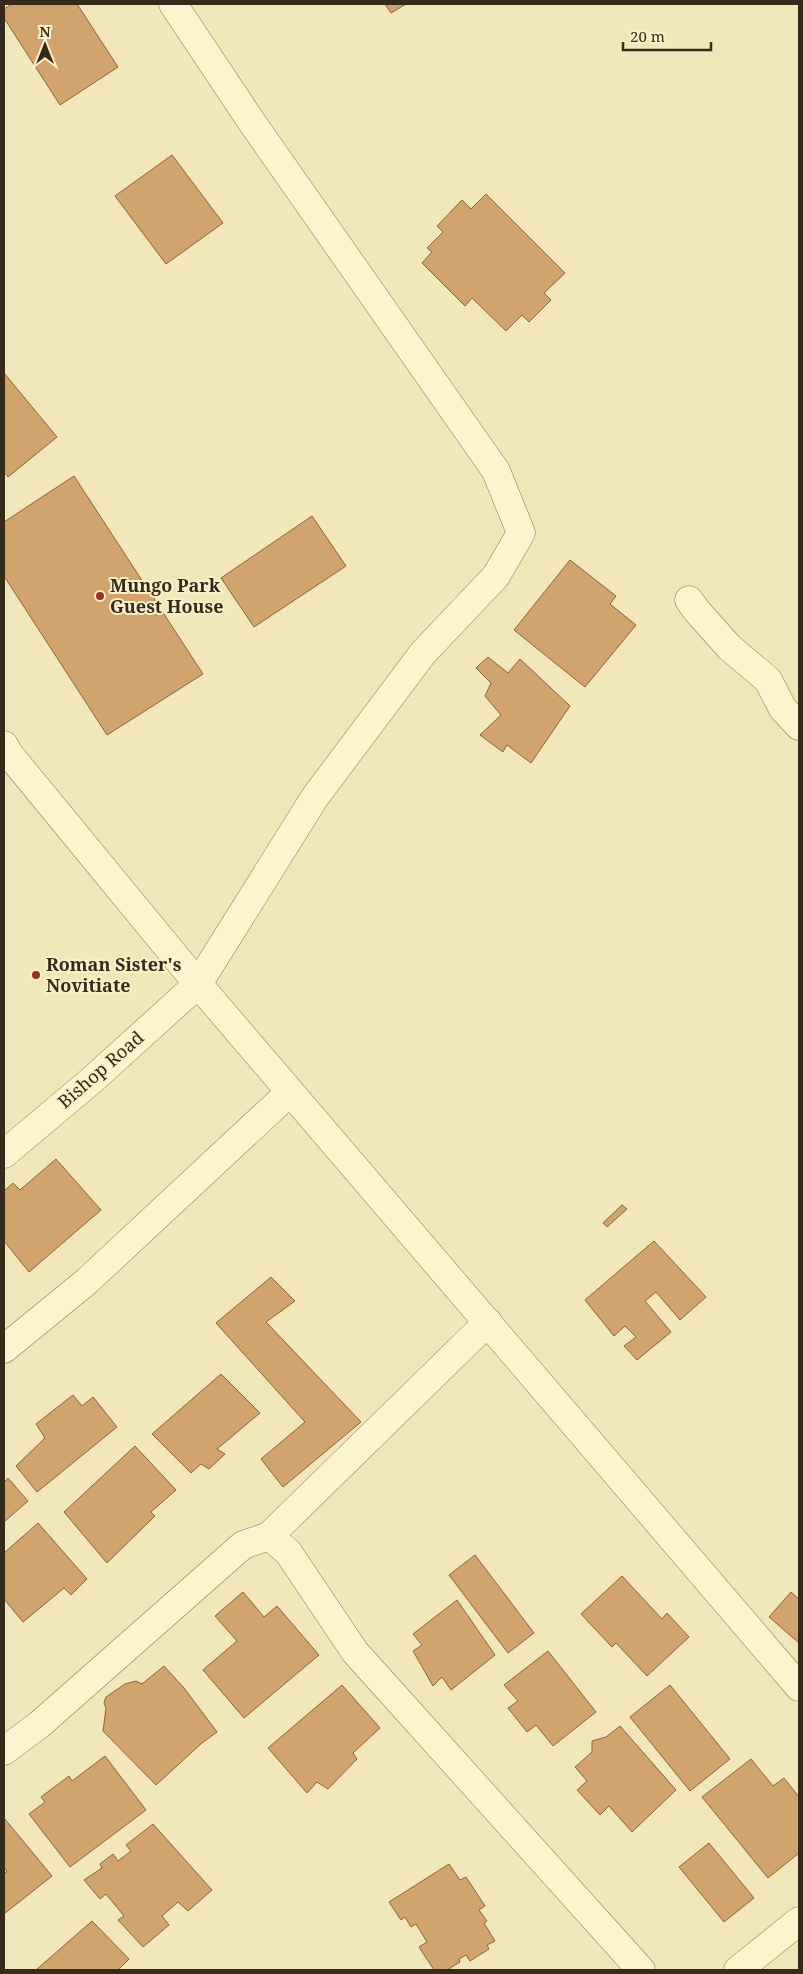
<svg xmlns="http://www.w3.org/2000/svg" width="803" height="1974" viewBox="0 0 803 1974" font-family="'Noto Serif',serif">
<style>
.building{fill:#d2a46d;stroke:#896338}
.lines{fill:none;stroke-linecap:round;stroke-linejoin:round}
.minor-casing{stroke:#887754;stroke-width:29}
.minor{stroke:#fbf4ce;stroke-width:28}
.poi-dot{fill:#9b2f20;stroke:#f8f0ca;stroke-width:2}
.labels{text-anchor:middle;stroke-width:4;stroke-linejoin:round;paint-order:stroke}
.poi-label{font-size:18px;font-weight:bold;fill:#362b1a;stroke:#f8f0ca;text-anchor:start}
.street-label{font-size:18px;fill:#362b1a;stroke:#f8f0ca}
</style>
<rect width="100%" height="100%" fill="#f1e7ba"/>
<path class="building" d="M12,4H77L118,67L60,105L4,18V9Z
M385,4H406L391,13Z
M172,155L223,223L166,264L115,196Z
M486,194L565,273L544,293L551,300L529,322L522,315L506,331L472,298L465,306L422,263L432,252L427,248L443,232L437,226L462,200L471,209Z
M4,373L57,437L8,477L4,472Z
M74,476L203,674L107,735L4,576V522Z
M312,516L346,566L254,627L221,578Z
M570,560L616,596L610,604L636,625L585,687L514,630Z
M488,657L508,673L520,659L570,706L531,763L507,745L503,752L480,735L501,715L485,696L491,683L476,668Z
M56,1159L101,1210L29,1272L4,1241V1191L13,1183L20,1190Z
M622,1205L627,1209L607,1227L603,1223Z
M654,1241L706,1297L680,1320L656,1292L645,1301L671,1332L637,1360L624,1346L636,1337L625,1326L614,1336L585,1300Z
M271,1277L295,1301L266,1322L361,1422L283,1487L261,1459L305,1422L216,1323Z
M221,1374L260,1413L217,1449L225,1454L209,1469L201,1464L191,1473L152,1434Z
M73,1395L82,1406L93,1397L117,1427L37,1492L16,1466L45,1438L36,1424Z
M135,1446L176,1490L151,1512L155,1516L107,1563L64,1512Z
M8,1478L28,1501L4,1522V1482Z
M38,1523L87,1579L71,1595L64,1588L23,1622L4,1599V1553Z
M475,1555L534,1633L508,1653L449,1575Z
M622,1576L662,1619L667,1613L689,1637L647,1676L616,1643L612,1647L581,1614Z
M243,1592L264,1617L277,1606L319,1655L244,1718L203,1670L237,1641L215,1616Z
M791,1592L799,1599V1643L769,1617Z
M457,1600L495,1655L451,1690L442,1677L433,1686L413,1651L422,1645L413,1634Z
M548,1651L596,1712L553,1746L536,1725L527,1732L508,1708L518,1701L504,1685Z
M164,1666L184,1688L217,1732L202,1743L156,1785L103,1731L106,1708L104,1703L106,1697L125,1684L136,1681L142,1684Z
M342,1685L380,1728L353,1753L357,1759L328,1789L317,1782L307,1793L268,1748Z
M670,1685L730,1759L690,1791L630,1717Z
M620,1726L676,1790L632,1832L609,1806L600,1815L577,1790L587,1781L575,1767L592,1752V1741L606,1737Z
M105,1756L146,1810L70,1867L29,1814L45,1802L41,1797L69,1776L72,1781Z
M751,1759L773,1786L784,1778L799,1797V1853L768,1878L702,1797Z
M4,1818L52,1876L4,1914V1874L7,1871L4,1868Z
M153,1824L212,1890L188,1911L178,1902L162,1916L169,1925L143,1947L118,1920L124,1916L106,1894L100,1899L84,1880L102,1868L100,1864L113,1854L118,1861L131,1851L126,1845Z
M709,1843L754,1898L724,1922L679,1867Z
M449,1864L460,1880L466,1877L485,1906L479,1910L487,1921L484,1923L495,1941L487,1945L489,1949L470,1961L466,1955L459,1959L460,1962L447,1970H434L419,1947L427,1942L416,1924L411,1927L405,1917L401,1920L389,1902Z
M92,1921L129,1959L118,1970H36Z"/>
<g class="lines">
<g class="minor-casing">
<path id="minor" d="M689,600L697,611L729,647L768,680L783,709L799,726
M4,745L9,754L198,984L799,1687
M4,1154L92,1080L198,984L315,797L423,653L496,576L521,533L496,471L251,121L173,4
M4,1349L86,1282L290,1092
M269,1536L488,1322
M4,1751L40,1724L243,1545L269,1536L288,1552L355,1652L641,1970
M738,1970L799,1921"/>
</g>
<use href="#minor" class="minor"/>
</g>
<g class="poi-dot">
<circle cx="100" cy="596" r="5"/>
<circle cx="36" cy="975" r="5"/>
</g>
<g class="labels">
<g class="poi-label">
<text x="110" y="592">Mungo Park<tspan x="110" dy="21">Guest House</tspan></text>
<text x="46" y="971">Roman Sister's<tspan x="46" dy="21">Novitiate</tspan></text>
</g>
<g class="street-label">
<text transform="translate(101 1070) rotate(-41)" y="6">Bishop Road</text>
</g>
</g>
<rect width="803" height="1974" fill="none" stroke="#362b1a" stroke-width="10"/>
<g transform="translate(45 45)" stroke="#f8f0ca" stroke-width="4" paint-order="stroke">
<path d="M0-4L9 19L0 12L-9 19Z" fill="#362b1a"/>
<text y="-8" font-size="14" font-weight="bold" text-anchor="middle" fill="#362b1a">N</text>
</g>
<path d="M623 42v8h88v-8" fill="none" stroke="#362b1a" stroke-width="2.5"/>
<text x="630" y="42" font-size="15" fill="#362b1a" stroke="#f8f0ca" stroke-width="4" paint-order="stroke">20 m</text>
</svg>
